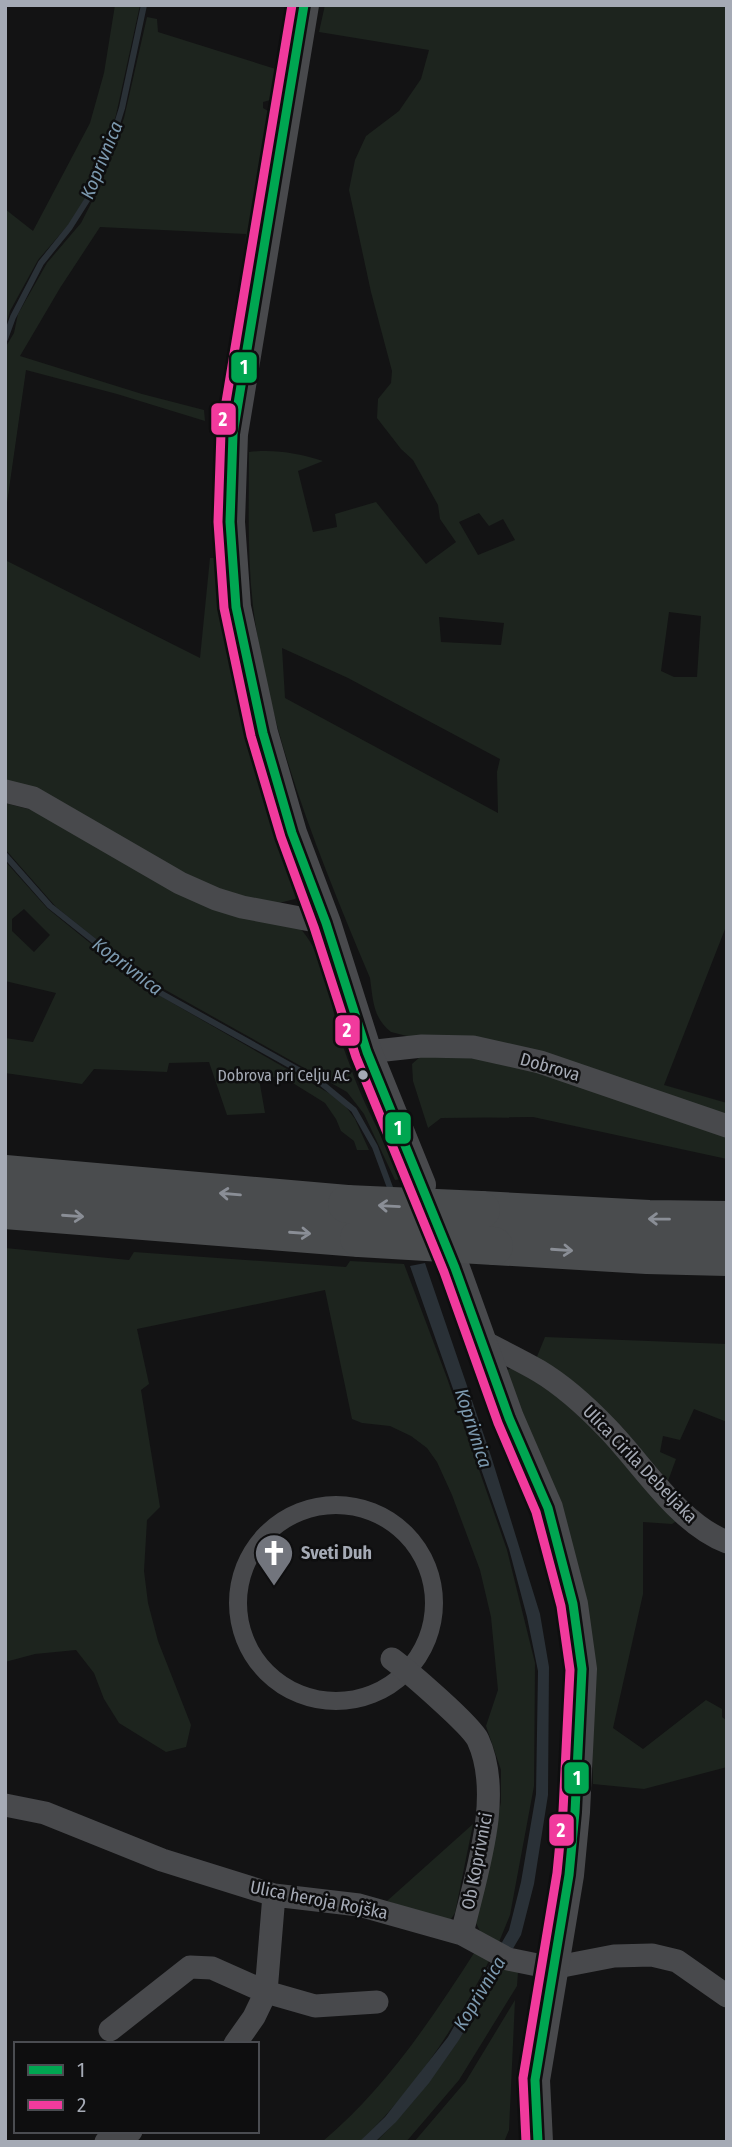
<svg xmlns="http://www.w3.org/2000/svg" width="732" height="2147" viewBox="0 0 732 2147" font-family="'Fira Sans Condensed',sans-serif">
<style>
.green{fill:#1d241e;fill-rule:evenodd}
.water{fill:#2a3137}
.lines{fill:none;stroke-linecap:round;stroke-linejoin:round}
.stream{stroke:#2a3137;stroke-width:6}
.pedestrian{stroke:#48494c;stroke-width:18}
.minor{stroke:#48494c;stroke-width:23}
.tertiary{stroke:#48494c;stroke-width:30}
.motorway{stroke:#4a4c4e;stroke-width:38}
.motorway-bridge{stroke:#4a4c4e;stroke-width:38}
.bus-1-casing{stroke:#0e0e0f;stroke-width:14}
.bus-2-casing{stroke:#0e0e0f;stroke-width:14}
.bus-1{stroke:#00a651;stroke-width:9}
.bus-2{stroke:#f13a9d;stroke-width:9}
.oneway{stroke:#8a8e96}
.bus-dot{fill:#a5aab5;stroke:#0e0e0f;stroke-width:2.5}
.labels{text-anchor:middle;stroke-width:5;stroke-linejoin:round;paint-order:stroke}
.bus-label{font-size:16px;fill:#a5aab5;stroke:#0e0e0f;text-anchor:end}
.street-label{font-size:18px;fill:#a5aab5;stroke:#0e0e0f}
.poi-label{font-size:18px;font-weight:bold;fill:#a5aab5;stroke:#0e0e0f;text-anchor:start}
.water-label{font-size:19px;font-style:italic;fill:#7c99af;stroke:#0e0e0f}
.line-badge{stroke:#0e0e0f;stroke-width:2.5}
.badge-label{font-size:19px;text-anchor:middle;font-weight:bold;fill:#fff}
</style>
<rect width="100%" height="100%" fill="#131314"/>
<path class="green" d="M115,5H140L116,115L94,181L75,217L38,260L10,311L5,329V209L33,231L90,123L104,73Z
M325,5H727V924L664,1085L727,1103V1117L391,1032C373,1018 373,1000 370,978C320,858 269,736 253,606C247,555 249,503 249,452C275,449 297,453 323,461L298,471L313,532L337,527L335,514L376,502L426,564L456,542L440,519L438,505L413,460L401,449L377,418L378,399L391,383L392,371L371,292L349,190L355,160L366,136L399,111L421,79L429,50L319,32ZM479,513L489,526L503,519L515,540L478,555L459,522ZM669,612L701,616L697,677H674L661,671ZM439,617L504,623L501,645L441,642ZM282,648L348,678L500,759L497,772L498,813L285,698Z
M147,17L157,19L158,32L282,71L278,98L263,102V108L275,115L249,266L244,263L246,234L100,227L60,288L20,356L142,394L204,410L205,421L117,394L26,370L5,517V348L14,333L18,314L47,263L81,223L101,184L124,118Z
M210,558H220L232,660L250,741L302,891L295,899L279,903L258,901L216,888L5,784V560L200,658Z
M5,803L32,810L300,928C327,959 329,999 340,1037C344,1051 350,1064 354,1077C367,1111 387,1146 402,1179L395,1180L364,1114L347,1092L146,979L56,907L5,849Z
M5,861L47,908L143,986L341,1100L355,1119L369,1150H357L354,1141L341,1131L336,1119L325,1103L288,1080L273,1077L265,1071L258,1073L265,1113L227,1115L209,1062L169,1063L167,1072L94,1069L82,1084L5,1073V1038L33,1042L56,993L5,981ZM24,909L50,935L34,952L12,931V919Z
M462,1054L507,1062L727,1133V1159L533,1117L441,1118L428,1128L413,1081L412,1064L421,1056Z
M5,1248L129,1260L134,1252L346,1267L350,1261L404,1264L447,1378L507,1550L535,1663L534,1786L510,1915L499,1942L482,1935L476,1923L501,1802V1770L486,1726L498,1690L491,1617L480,1570L452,1495L437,1462L427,1448L411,1436L390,1426L362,1423L352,1419L325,1290L137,1329L149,1384L141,1390L160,1507L147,1520L144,1571L148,1603L158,1641L191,1725L186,1747L166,1752L119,1723L104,1699L94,1673L76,1650L35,1654L5,1662Z
M545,1337L727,1344V1422L694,1409L680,1440L663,1436L660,1452L676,1459L668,1481L622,1427L587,1395L536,1359Z
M513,1367L580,1412L681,1518L672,1524L643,1522V1594L613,1728L643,1749L706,1700L722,1709V1717L727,1721V1767L644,1789L593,1784L590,1660L506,1371Z
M473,1824L455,1913L451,1919L442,1920L387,1901Z
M476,1950L491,1957C456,2027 416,2087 360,2142H322C386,2088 431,2020 476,1950Z
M505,1964L518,1972L517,1986L459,2080L406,2142H376C429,2090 468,2028 505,1964Z
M515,2000L509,2130L504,2142H414L466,2081Z"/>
<path class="water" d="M425,1263L491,1456L540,1614L549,1667L548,1795L534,1884L521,1935L459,2040L429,2083L396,2122L375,2142H359L385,2117L448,2037L509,1930L521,1882L536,1794L538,1671L527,1617L509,1549L410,1266Z"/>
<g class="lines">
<path class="stream" d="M5,339L13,317L41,263L70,227L89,197L106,159L122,108L144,5
M5,855L50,906L157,991L320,1082L354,1110L375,1147L392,1193"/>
<path class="pedestrian" d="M238 1603a98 98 0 1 1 196 0a98 98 0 1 1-196 0Z"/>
<path class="minor" d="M5,791L33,798L180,883L216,899L242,907L326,923
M367,1052L422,1046L473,1047L540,1062L727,1126
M482,1341C501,1351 520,1360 539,1371C564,1386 588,1408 608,1429C643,1465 679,1524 727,1542
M392,1659C408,1671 471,1725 478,1740C504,1797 475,1876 462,1934
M5,1805L45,1813L162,1860L274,1895L359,1905L462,1934L508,1959L552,1968L614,1956L652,1955L677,1961L727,1996
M110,2030L190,1967L212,1968L266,1992L315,2006L377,2002
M235,2044L254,2017L266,1992L274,1895
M106,2142L131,2131"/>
<path class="tertiary" d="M304,5L233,434L230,522L236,607L263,733L292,833L326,923L367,1052L421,1185
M455,1268L509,1418L548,1508L573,1604L582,1669L575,1812L569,1875L535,2080L538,2142"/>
<path class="motorway" d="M5,1174L347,1204
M5,1210L359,1238
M481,1210L649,1219L727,1220
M494,1246L647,1255L727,1257"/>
<path class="motorway-bridge" d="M347,1204L481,1210
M359,1238L494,1246"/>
<g class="bus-1-casing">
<path id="bus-1" d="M304,5L233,434L230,522L236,607L263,733L292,833L326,923L367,1052L455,1268L509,1418L548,1508L573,1604L582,1669L575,1812L569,1875L535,2080L538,2142"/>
</g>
<g class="bus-2-casing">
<path id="bus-2" d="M292,5L221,432L218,522L224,608L251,736L281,837L314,927L356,1057L444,1272L498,1423L536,1512L561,1606L570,1670L563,1811L557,1873L523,2078L526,2142"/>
</g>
<use href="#bus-1" class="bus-1"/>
<use href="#bus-2" class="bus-2"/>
</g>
<defs><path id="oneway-shaft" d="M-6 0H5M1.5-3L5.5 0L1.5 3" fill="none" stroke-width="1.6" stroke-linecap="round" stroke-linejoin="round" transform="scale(1.75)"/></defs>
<g class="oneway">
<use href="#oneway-shaft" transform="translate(230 1194) rotate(-175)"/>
<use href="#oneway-shaft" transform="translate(389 1206) rotate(-177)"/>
<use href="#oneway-shaft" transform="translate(73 1216) rotate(4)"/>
<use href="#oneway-shaft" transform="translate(659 1219) rotate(-179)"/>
<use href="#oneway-shaft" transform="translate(300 1233) rotate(4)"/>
<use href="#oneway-shaft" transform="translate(562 1250) rotate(4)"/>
</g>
<defs>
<g id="church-pin" transform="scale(2.0125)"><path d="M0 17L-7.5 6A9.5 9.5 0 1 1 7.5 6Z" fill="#72757d" stroke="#0e0e0f"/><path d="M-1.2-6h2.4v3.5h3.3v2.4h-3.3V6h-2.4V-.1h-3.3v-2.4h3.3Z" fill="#fff"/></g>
</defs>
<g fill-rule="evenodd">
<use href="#church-pin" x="274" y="1553"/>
</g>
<circle class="bus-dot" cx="363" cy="1075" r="6"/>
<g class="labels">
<g class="bus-label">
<text x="350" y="1081">Dobrova pri Celju AC</text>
</g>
<g class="street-label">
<text transform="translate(550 1067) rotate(16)" y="6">Dobrova</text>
<text transform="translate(640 1464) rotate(46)" y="6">Ulica Cirila Debeljaka</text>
<text transform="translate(477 1861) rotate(-79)" y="6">Ob Koprivnici</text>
<text transform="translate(319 1900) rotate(11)" y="6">Ulica heroja Rojška</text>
</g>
<g class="poi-label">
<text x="301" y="1559">Sveti Duh</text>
</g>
<g class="water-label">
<text transform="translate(101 160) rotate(-68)" y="7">Koprivnica</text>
<text transform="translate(128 966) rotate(37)" y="7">Koprivnica</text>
<text transform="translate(474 1428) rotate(72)" y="7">Koprivnica</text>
<text transform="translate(479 1993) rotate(-59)" y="7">Koprivnica</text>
</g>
</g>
<g class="line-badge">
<rect x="230" y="351" width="28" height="33" rx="7" fill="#00a651"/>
<rect x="210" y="402" width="27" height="34" rx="7" fill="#f13a9d"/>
<rect x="334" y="1014" width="27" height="33" rx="7" fill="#f13a9d"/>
<rect x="384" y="1111" width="28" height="34" rx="7" fill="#00a651"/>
<rect x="563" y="1761" width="27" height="34" rx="7" fill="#00a651"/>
<rect x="548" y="1813" width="27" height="34" rx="7" fill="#f13a9d"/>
</g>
<g class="badge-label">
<text x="244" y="374">1</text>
<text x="223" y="426">2</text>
<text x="347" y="1037">2</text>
<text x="398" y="1135">1</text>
<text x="577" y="1785">1</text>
<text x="561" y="1837">2</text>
</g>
<rect width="732" height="2147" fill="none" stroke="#a5aab5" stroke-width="14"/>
<rect x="14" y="2042" width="245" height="91" fill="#0e0e0f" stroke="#4a4c51" stroke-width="2"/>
<rect x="28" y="2065" width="35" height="10" fill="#00a651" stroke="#4a4c51" stroke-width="2"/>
<text x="77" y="2077" font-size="21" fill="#a5aab5">1</text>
<rect x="28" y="2100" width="35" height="10" fill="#f13a9d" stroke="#4a4c51" stroke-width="2"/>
<text x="77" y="2112" font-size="21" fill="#a5aab5">2</text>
</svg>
